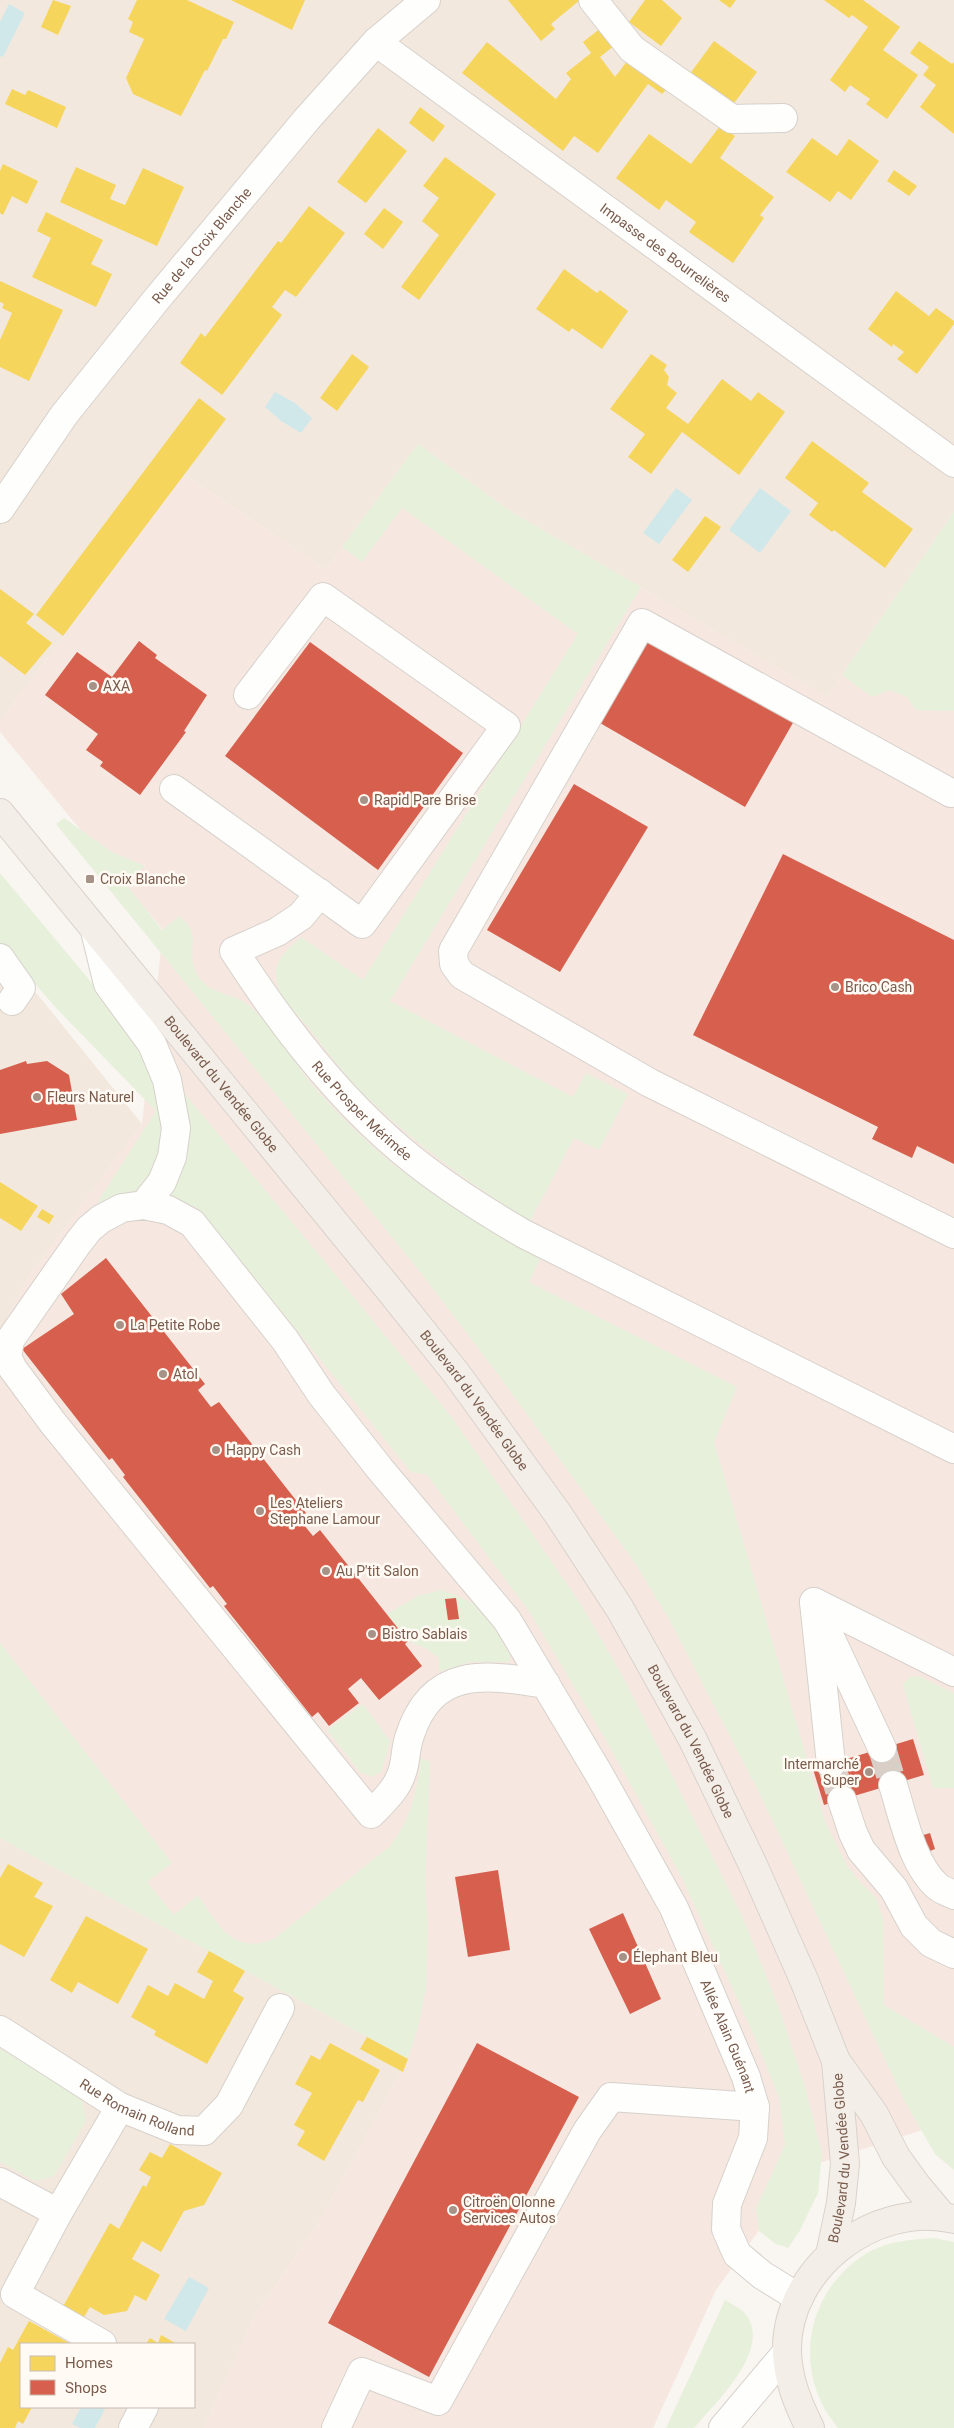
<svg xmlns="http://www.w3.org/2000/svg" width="954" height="2428" viewBox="0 0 954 2428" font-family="Roboto,sans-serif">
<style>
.residential{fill:#f2e8de;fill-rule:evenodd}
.commercial{fill:#f6e8e1}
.green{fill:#e7f0db}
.water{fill:#d0e8ea}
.homes{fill:#f6d55c}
.shops{fill:#d6604d}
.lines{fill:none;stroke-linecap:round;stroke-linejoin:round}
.minor-tunnel{stroke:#d9cfc7;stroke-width:28;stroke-dasharray:28 14;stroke-linecap:butt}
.minor-casing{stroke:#d7d1cb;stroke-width:30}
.major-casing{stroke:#dad1cc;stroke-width:30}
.minor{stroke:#fefefd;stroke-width:28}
.major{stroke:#f3eee8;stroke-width:28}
.poi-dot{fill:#a69286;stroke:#fffaf3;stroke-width:2}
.labels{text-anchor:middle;stroke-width:5;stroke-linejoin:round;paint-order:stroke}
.street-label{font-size:14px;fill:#7a5c4d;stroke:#fffaf3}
.poi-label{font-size:14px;fill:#7a5c4d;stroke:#fffaf3;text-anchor:start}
</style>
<rect width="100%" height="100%" fill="#f9f5f0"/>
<path class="residential" d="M0,0H954V512L827,697L510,511L418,444L326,570L185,475L0,721Z
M0,959L38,995L142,1124L29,1276L0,1332Z
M0,1838L408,2059L317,2226L255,2315L204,2428H0ZM21,2344H194V2407H21Z"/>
<path class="commercial" d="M418,444L510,511L827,697L954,512V2136L941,2124L804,2168L716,2290L653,2428H204L255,2315L317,2226L408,2059L0,1838V1332L29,1276L142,1124L163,930L0,732V721L185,475L326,570Z"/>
<path class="green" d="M418,444L510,511L641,587L390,1001L573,1097L586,1073L628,1094L599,1150L574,1138L530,1221C475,1187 423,1150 375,1105C350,1082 329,1054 308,1027C296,1013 277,996 276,977C274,959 290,948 301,937L363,980L578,634L402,508L362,562L342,547Z
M954,512V711L916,710L907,697L890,690L872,697L842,675Z
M64,818L112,852L145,866L125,883L162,930L180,916C183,920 188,924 190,928C198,943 185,960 200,979C213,996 237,993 252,1008C275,1031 293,1062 315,1088C378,1161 455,1215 541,1257L529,1282L737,1387L714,1442L825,1821L846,1864L859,1881L876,1898L883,1918L884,2005L954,2047V2170L935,2154L904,2100L758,1790L670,1621L635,1563L497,1373L421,1273L56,824Z
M0,873L321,1257L453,1419L580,1603L622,1675L743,1918L780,2011L806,2090L822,2154L818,2193L799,2232L788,2248L776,2244L759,2231L756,2209L785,2145L779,2097L752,2031L681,1876L606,1740L529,1611L427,1475L411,1472L199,1209L152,1188L120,1194L97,1203L156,1111L57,1009L0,943Z
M441,1590C488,1606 486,1613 510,1655V1662H470L439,1672V1658L425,1648L408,1641L387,1614L418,1596Z
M0,1643L172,1863L147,1882L174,1915L198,1895C218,1924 233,1956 274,1939L389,1847C411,1821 417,1791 421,1758L430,1762L425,1882L428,1927L426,1989L418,2027L408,2059L0,1838Z
M919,1676L954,1693V1788H933L903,1685L909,1677Z
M363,1704L390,1741L382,1771L372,1777L360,1772L327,1730Z
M0,2049L81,2095L86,2120L54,2176L36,2181L0,2162Z
M934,2238L954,2242V2428H838C792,2374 804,2294 864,2255C885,2241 910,2240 934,2238Z
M725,2300C731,2304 743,2309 747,2316C771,2351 715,2403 694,2428H666Z"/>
<path class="water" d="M9,4L25,13L3,57L0,56V22Z
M275,392L295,403L312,418L301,433L281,421L265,407Z
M676,488L692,500L659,544L643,533Z
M760,488L791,511L760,553L729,530Z
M189,2277L209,2288L186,2331L164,2319Z
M81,2407H106L95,2428H80L72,2424Z"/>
<path class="homes" d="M53,0L71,6L58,35L41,27Z
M137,0H187L234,22L226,39H223L207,71L205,70L181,116L133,94L126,78L144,39L129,32L133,22L128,19Z
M231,0H305L292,30Z
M508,0H580L551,24L555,29L541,41Z
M645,0H662L682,18L661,46L629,22Z
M719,0H736L730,8Z
M824,0H863L900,27L883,50L918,75L887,119L866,104L870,99L850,85L845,92L830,80L868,27L852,15L849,18Z
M601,28L615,45L600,57L615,77L628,60L666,90L662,94L648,84L598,153L574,136L563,151L462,73L487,42L556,99L571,79L566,73L591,53L583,42Z
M714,41L757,72L732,106L689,75Z
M919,41L952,64L954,62V134L920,107L936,85L923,75L929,67L910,53Z
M12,89L25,95L28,90L66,107L57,128L5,104Z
M420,107L445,126L433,142L409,123Z
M720,126L735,136L720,158L774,197L760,215L764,218L733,263L689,232L696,222L666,200L659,210L616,178L649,134L691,164Z
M378,128L407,151L366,203L337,182Z
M812,138L837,156L849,139L879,161L851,200L838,191L830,202L786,172Z
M445,157L496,194L419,300L401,287L439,235L422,221L439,198L423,186Z
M3,164L38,181L27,204L12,196L3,215L0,213V171Z
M76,167L116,185L110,199L125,205L143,168L184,187L157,246L60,202Z
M894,170L917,186L909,196L887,181Z
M309,206L345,233L296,297L285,290L272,307L282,315L222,395L180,363L201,333L205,337L278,241L281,243Z
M384,208L403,222L383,249L364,234Z
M46,212L103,240L91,264L112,274L96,307L32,277L51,238L37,231Z
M564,269L597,293L600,290L628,311L602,349L572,328L569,332L536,309Z
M0,281L63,310L29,381L0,367V340L12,313L2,308L4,304L0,302Z
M896,291L929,316L936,308L954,321V324L917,374L897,359L904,352L893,344L892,347L868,329Z
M352,354L369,367L337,411L320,398Z
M651,354L667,365L664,370L669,377L667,385L677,393L666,408L688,424L722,379L751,401L758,392L785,412L739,475L682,432L651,474L628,457L645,434L610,409Z
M199,398L226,419L63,636L36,615Z
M812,441L869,483L862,492L913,529L885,568L834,530L832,532L809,515L818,503L785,478Z
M705,516L721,527L688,572L672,560Z
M0,589L34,614L26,623L52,643L25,675L0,656Z
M0,1182L38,1206L21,1231L0,1218Z
M42,1209L54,1216L49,1224L37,1217Z
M8,1864L43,1883L34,1897L53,1906L24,1957L0,1944V1878Z
M86,1916L148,1949L118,2004L78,1982L72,1993L50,1980Z
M209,1951L245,1971L233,1991L244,1998L207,2064L154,2035L156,2031L131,2017L148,1985L168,1996L175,1983L204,1999L213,1981L197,1972Z
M367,2037L408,2059L403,2072L360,2049Z
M330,2043L380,2070L363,2102L358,2100L324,2161L297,2145L305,2131L294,2125L312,2093L295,2084L311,2055L320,2060Z
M170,2144L222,2173L204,2205L184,2211L161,2252L142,2241L132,2259L160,2275L146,2301L135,2295L127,2311L104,2315L90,2307L81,2322L61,2310L110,2223L119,2229L143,2185L146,2187L151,2177L139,2170L150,2152L162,2158Z
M29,2321L71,2344H21V2407H32L23,2424L18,2421L15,2428H0V2363L8,2347L13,2350Z
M161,2335L177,2344H146L150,2338L158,2343Z"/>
<path class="shops" d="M649,638L794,721L745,807L600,723Z
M139,641L157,655L155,658L207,695L184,731L186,732L140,795L100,766L103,762L86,750L98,734L45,695L77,652L112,677Z
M310,642L463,753L378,870L225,756Z
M574,784L648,827L560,972L487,930Z
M783,854L954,940V1164L917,1146L912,1158L872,1139L878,1127L693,1035Z
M26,1061L27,1064L47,1061L69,1075L77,1120L0,1134V1070Z
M106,1258L205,1384L198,1390L211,1407L219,1402L306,1513L299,1519L313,1536L320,1530L408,1641L405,1644L422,1666L379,1700L361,1678L348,1689L359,1703L329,1726L318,1712L312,1717L224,1606L227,1604L213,1586L210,1588L123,1477L125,1475L112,1458L109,1460L22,1349L74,1314L61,1294Z
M456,1598L459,1619L448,1620L445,1599Z
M913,1739L924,1775L824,1805L813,1769Z
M930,1833L935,1849L925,1853L920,1836Z
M498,1870L510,1950L468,1957L455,1877Z
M623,1913L661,1999L630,2014L589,1929Z
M477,2043L579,2097L429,2377L328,2323Z"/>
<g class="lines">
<path class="minor-tunnel" d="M882,1748L893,1785
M831,1764L842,1800"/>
<g class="minor-casing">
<g id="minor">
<path d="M593,0L632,49L732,119L783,118"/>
<path id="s1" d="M376,42L954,463"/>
<path id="s2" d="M0,509L64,415L156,300L307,119L376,42L426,0"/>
<path d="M174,789L362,924L506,726L323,597L248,695"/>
<path d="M951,793L642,623L453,951L454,964L462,975L650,1083L954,1234"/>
<path id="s3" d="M320,893L301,916L277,932L234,951C281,1024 335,1095 402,1151C440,1183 481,1209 524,1234L954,1449"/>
<path d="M95,931L108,984L152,1044L167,1080L176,1128L172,1157L162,1182L144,1205"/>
<path d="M0,958L21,988L12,1001"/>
<path d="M814,1602L831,1764"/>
<path d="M814,1602L954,1672"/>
<path d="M823,1622L882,1748"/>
<path id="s4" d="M546,1684C484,1674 431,1666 409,1738C406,1747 406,1756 404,1765C400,1786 386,1799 371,1814L53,1423L13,1369L7,1357L10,1340L78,1243L89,1229L101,1219L122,1208L144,1205L168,1210L192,1223L285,1340L321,1394L380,1469L507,1620L599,1774L674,1908L746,2077L755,2107L753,2138L727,2204L726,2229L737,2254L762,2275L799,2298"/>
<path d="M893,1785C903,1816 912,1864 937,1886C941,1890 948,1892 954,1895"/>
<path d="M842,1800L853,1833L861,1850L894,1889L914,1926L931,1943L954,1954"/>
<path id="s5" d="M0,2030L120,2107L177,2130L204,2131L229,2105L280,2008"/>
<path d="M0,2182L58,2213"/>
<path d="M102,2344L15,2294L58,2213L120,2107"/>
<path d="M133,2428L144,2407"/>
<path d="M336,2428L362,2372L438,2401L587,2131L611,2097L755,2107"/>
<path d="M723,2428L787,2352"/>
</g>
</g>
<g class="major-casing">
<g id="major">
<path id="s6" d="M0,813L388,1288L456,1373L558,1514L620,1609L693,1740L753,1865L804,1980L836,2061L874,2114L896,2157L917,2186L943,2217"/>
<path id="s7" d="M830,2255L841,2203L845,2164L836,2061"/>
<path d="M810,2428C798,2404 788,2380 787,2352C785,2269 874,2200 954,2219"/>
</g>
</g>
<use href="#minor" class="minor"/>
<use href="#major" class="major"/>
</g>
<g class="poi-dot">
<circle cx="93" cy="686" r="5"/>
<circle cx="364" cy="800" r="5"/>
<rect x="85" y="874" width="10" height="10" rx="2.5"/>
<circle cx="835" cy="987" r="5"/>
<circle cx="37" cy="1097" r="5"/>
<circle cx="120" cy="1325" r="5"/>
<circle cx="163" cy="1374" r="5"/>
<circle cx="216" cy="1450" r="5"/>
<circle cx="260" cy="1511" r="5"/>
<circle cx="326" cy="1571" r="5"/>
<circle cx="372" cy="1634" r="5"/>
<circle cx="869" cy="1772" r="5"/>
<circle cx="623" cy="1957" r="5"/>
<circle cx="453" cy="2210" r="5"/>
</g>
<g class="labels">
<g class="street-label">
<text dy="5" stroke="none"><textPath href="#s2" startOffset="332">Rue de la Croix Blanche</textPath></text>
<text dy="5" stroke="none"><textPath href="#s1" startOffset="358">Impasse des Bourrelières</textPath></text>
<text dy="5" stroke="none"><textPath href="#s6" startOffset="350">Boulevard du Vendée Globe</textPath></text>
<text dy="5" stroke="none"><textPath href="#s3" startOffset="311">Rue Prosper Mérimée</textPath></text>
<text dy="5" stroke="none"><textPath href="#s6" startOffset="755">Boulevard du Vendée Globe</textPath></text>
<text dy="5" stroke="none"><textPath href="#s6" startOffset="1160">Boulevard du Vendée Globe</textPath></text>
<text dy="5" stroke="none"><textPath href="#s4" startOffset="2085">Allée Alain Guénant</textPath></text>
<text dy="5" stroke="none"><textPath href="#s5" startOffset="159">Rue Romain Rolland</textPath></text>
<text dy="5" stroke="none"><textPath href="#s7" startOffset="98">Boulevard du Vendée Globe</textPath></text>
</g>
<g class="poi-label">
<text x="103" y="691">AXA</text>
<text x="374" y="805">Rapid Pare Brise</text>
<text x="100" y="884">Croix Blanche</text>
<text x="845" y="992">Brico Cash</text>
<text x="47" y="1102">Fleurs Naturel</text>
<text x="130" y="1330">La Petite Robe</text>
<text x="173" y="1379">Atol</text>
<text x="226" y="1455">Happy Cash</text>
<text x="270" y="1508">Les Ateliers<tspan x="270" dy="16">Stephane Lamour</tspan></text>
<text x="336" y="1576">Au P'tit Salon</text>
<text x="382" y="1639">Bistro Sablais</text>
<text x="859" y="1769" text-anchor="end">Intermarché<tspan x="859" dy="16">Super</tspan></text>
<text x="633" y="1962">Élephant Bleu</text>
<text x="463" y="2207">Citroën Olonne<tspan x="463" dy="16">Services Autos</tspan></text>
</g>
</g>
<rect x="20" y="2343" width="175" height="65" fill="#fffaf3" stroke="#cabbb1"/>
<rect x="30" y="2356" width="25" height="15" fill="#f6d55c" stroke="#cabbb1"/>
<text x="65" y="2368" font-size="15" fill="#7a5c4d">Homes</text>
<rect x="30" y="2380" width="25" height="15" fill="#d6604d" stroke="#cabbb1"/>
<text x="65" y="2393" font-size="15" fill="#7a5c4d">Shops</text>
</svg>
